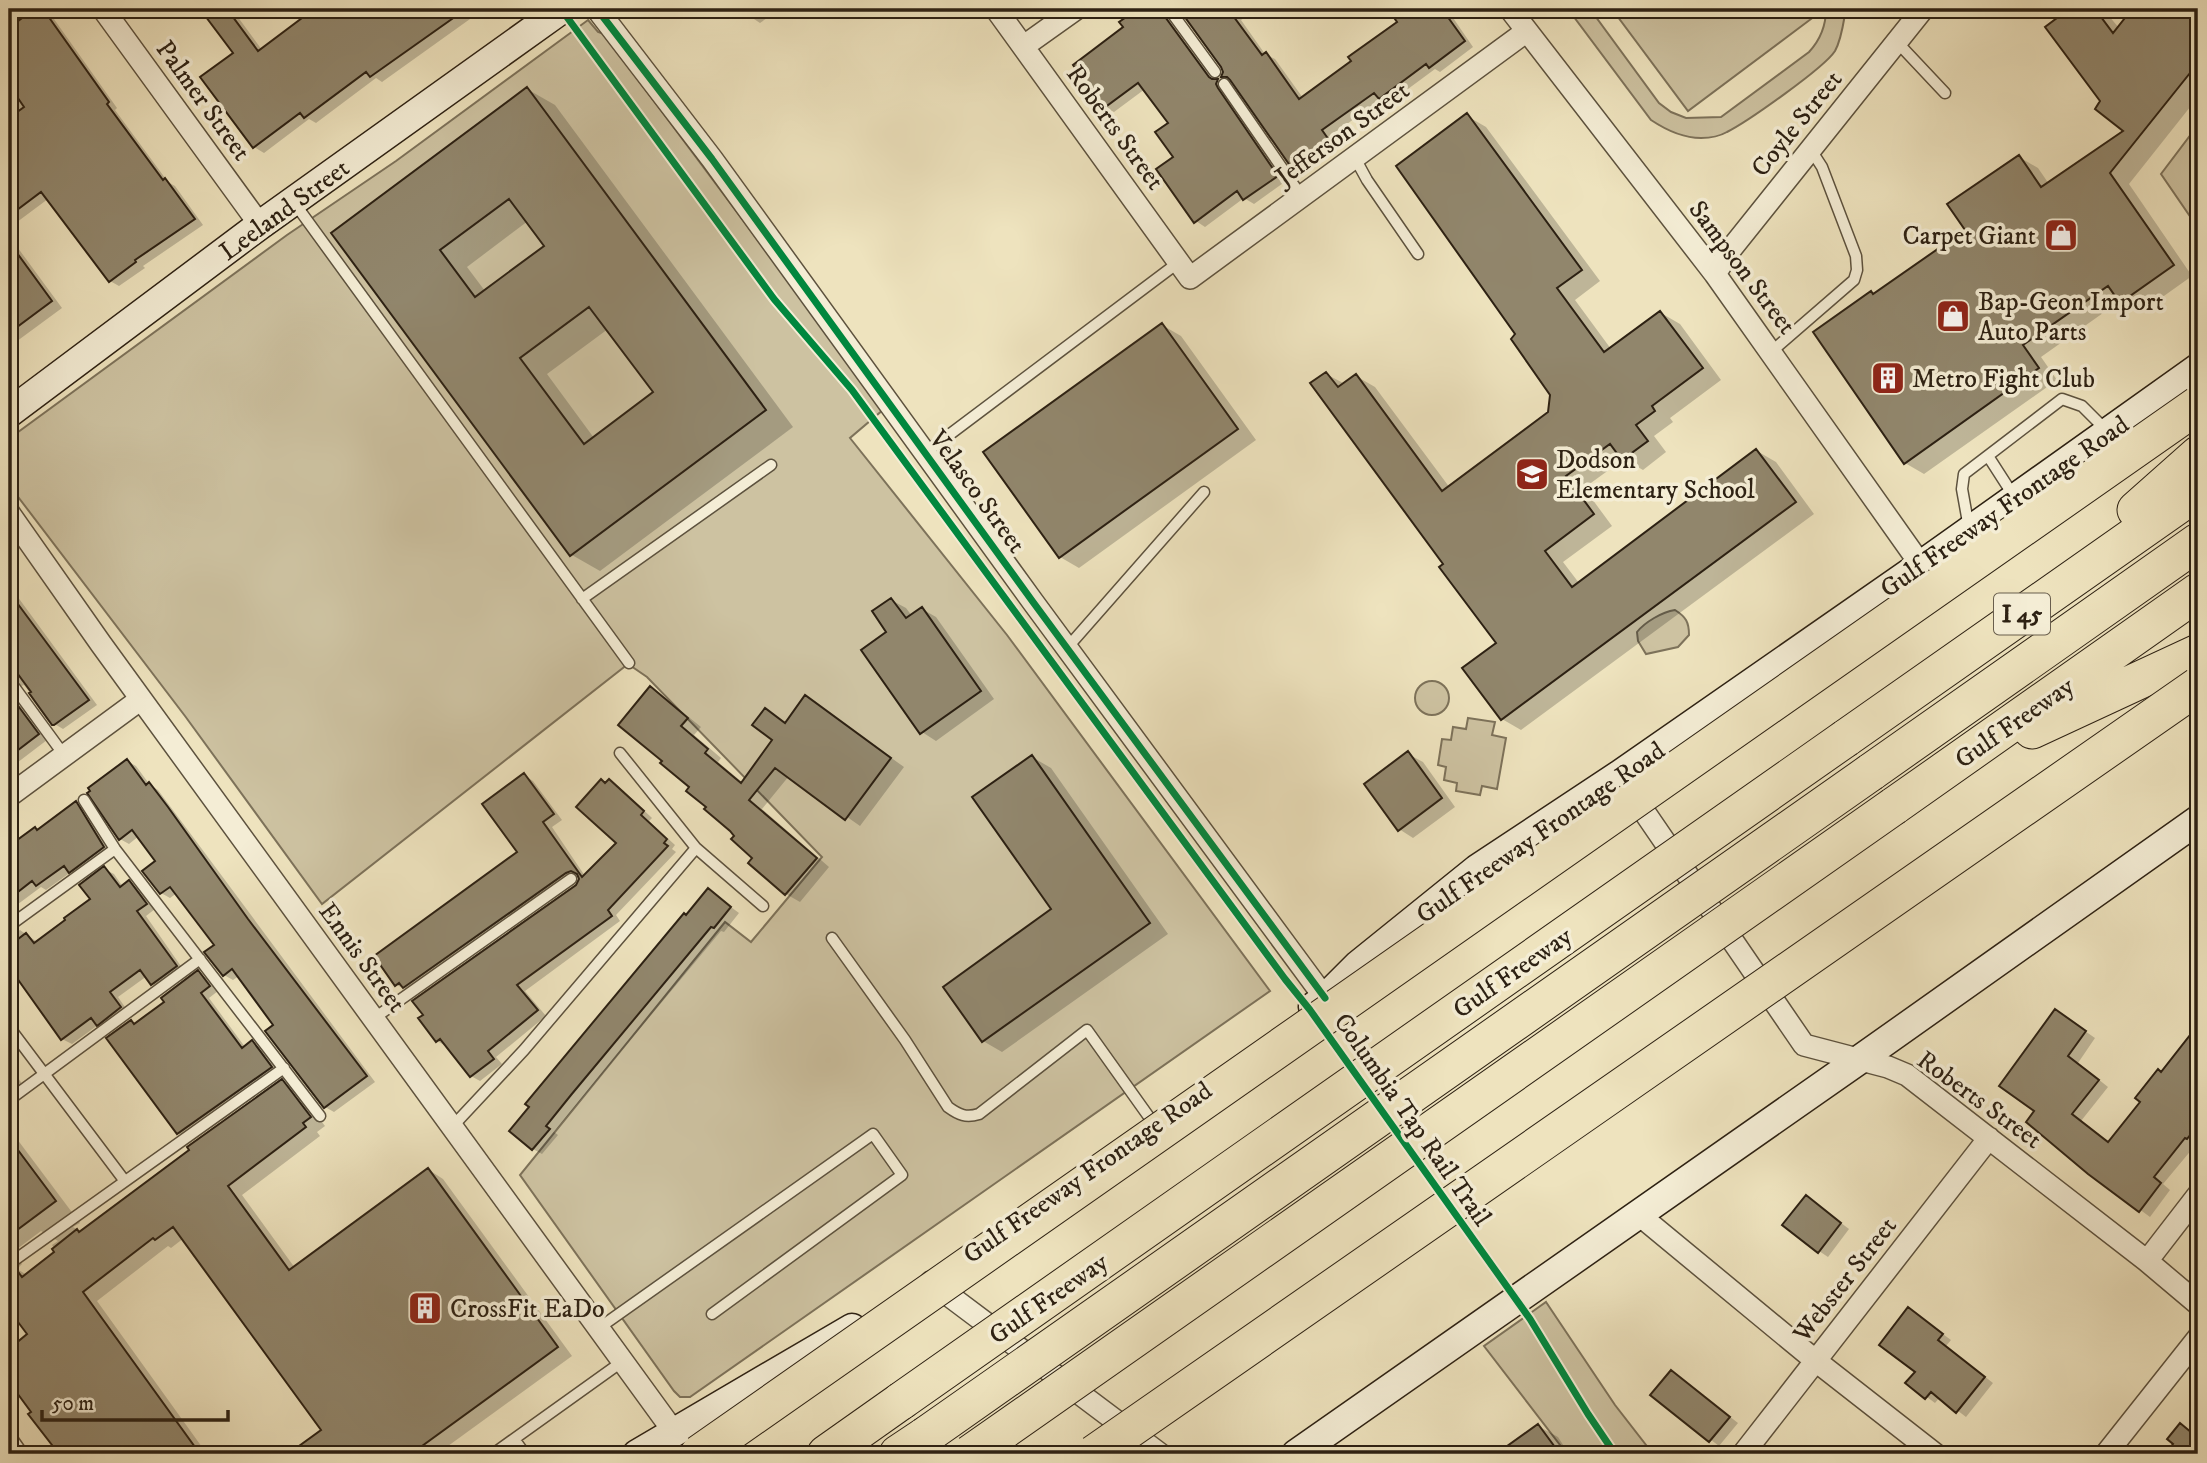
<svg xmlns="http://www.w3.org/2000/svg" width="2207" height="1463" viewBox="0 0 2207 1463" font-family="'IM FELL DW Pica',serif">
<style>
.green{fill:#cdc2a1;stroke:#7d725a;stroke-width:2}
.shadow{fill:#0003;fill-rule:evenodd}
.building{fill:#91866c;stroke:#2d2113;stroke-width:2;fill-rule:evenodd}
.lines{fill:none;stroke-linecap:round;stroke-linejoin:round}
.service-casing{stroke:#5d523e;stroke-width:13}
.minor-casing{stroke:#5d523e;stroke-width:24}
.secondary-casing{stroke:#2d2113;stroke-width:31}
.motorway-casing{stroke:#2d2113;stroke-width:39}
.service{stroke:#f4edd5;stroke-width:10}
.minor{stroke:#f4edd5;stroke-width:21}
.secondary{stroke:#f4edd5;stroke-width:28}
.motorway{stroke:#eee3be;stroke-width:37}
.motorway-bridge-casing{stroke:#2d2113;stroke-width:39;stroke-linecap:butt}
.motorway-bridge{stroke:#eee3be;stroke-width:37}
.cycleway-casing{stroke:#f4edd5;stroke-width:11}
.cycleway{stroke:#00873e;stroke-width:7}
.labels{text-anchor:middle;stroke-width:7;stroke-linejoin:round;paint-order:stroke}
.shield{fill:#f4edd5;stroke:#695e4d;stroke-width:2}
.shield-label{font-size:24px;font-weight:bold;fill:#2d2113}
.street-label{font-size:26px;fill:#2d2113;stroke:#f4edd5}
.poi-label{font-size:26px;fill:#2d2113;stroke:#f4edd5;text-anchor:start}
</style>
<rect width="100%" height="100%" fill="#eee3be"/>
<filter id="stains"><feTurbulence type="fractalNoise" baseFrequency=".00286" numOctaves="4"/><feColorMatrix values="0 0 0 0 .2 0 0 0 0 .09 0 0 0 0 .02 0 0 0 .5 -.17"/></filter>
<radialGradient id="worn" r=".72"><stop offset=".6" stop-color="#630" stop-opacity="0"/><stop offset="1" stop-color="#630" stop-opacity=".3"/></radialGradient>
<path class="green" d="M1568,9H1590L1659,103L1671,112L1686,118L1721,117L1809,52C1821,39 1826,26 1826,9H1845V14C1843,26 1841,40 1835,51C1824,68 1747,122 1727,132C1720,136 1709,138 1701,138C1682,138 1666,130 1651,120Z
M1612,9H1815L1819,13L1688,111Z
M588,20L598,32L604,34L884,409L850,438L1007,635L1270,991L690,1397H680L674,1391L520,1175L725,922L751,942L822,857L647,677L628,664L322,904L185,716L9,485L10,438L287,235L396,161Z
M2198,125V228L2161,174Z
M1675,610C1686,617 1689,622 1689,635L1678,647L1646,654L1638,641L1637,632C1645,622 1662,612 1675,610Z
M1415 698a17 17 0 1 1 34 0a17 17 0 1 1-34 0Z
M1468,718L1495,722L1492,735L1506,738L1497,789L1482,786L1480,795L1456,791L1457,783L1444,780L1446,767L1438,765L1442,739L1451,740L1453,727L1466,729Z
M1546,1302L1615,1405L1653,1454H1567L1484,1346Z"/>
<path class="shadow" d="M37,9H43L49,12L117,108L115,110L168,182L175,186L203,225L143,266L145,268L119,286L110,281L48,199L9,228V27L11,28Z
M211,9H232L262,50L317,9H484L382,82L376,78L316,123L309,119L264,153L254,147L236,53L206,13Z
M745,9H780L760,23L751,17Z
M1141,9H1173L1171,20L1216,81L1226,86L1286,181L1254,204L1244,198L1205,227L1196,221L1175,157L1170,123L1145,89L1114,112L1105,107L1126,28L1122,22Z
M1181,9H1257L1241,20L1265,54L1275,59L1303,98L1353,61L1400,22L1390,9H1447L1473,47L1440,72L1435,69L1389,103L1382,99L1330,136L1337,145L1301,171L1292,165L1232,81L1223,76V67Z
M2072,9H2103L2119,28L2134,9H2198V97L2129,184L2192,276L2140,313L2120,301L2041,357L2057,380L1924,474L1905,463L1875,295L1968,231L2019,157L2038,168L2049,184L2125,131L2047,27Z
M527,89L555,105L793,427L600,571L572,555L333,233ZM528,221L546,246L485,291L467,267ZM608,329L655,393L594,438L547,374Z
M1467,116L1486,127L1600,281L1575,300L1611,349L1661,313L1680,324L1721,380L1670,418L1673,422L1654,436L1666,452L1643,470L1624,459L1584,488L1612,526L1563,562L1579,583L1757,451L1776,462L1814,514L1521,730L1502,719L1498,643L1326,374L1345,384L1356,376L1375,387L1450,488L1549,413L1552,394L1517,335Z
M9,240L15,244L62,308L9,347Z
M1162,325L1181,336L1256,440L1079,568L1060,557L985,453Z
M9,585L97,705L63,729L53,723L24,685L19,687L11,695V702L23,707L47,740L9,769Z
M891,600L906,608L912,616L922,609L936,617L994,699L936,741L922,732L889,633Z
M650,689L664,697L701,727L694,735L721,758L718,762L743,783L775,740L765,710L787,724L806,697L904,767L860,826L789,776L762,809L829,867L800,902L786,894L750,863L755,858L692,787Z
M1408,754L1423,762L1455,807L1413,838L1399,829Z
M1032,757L1051,768L1168,934L1002,1052L983,1041L945,987L1054,910Z
M127,761L136,766L150,785L158,790L375,1082L334,1112L325,1107L275,1025L239,976L233,980L224,975L216,946L177,893L170,898L161,893L158,861L139,836L129,844L120,839Z
M524,775L533,781L562,820L552,827L585,876L619,843L606,784L609,781L618,786L652,818L649,821L675,845L672,849L676,852L616,915L620,921L525,991L546,1016L496,1057L502,1064L480,1081L471,1076L446,1046L437,1041L577,887L581,879L580,876L414,992L396,985L519,853Z
M76,803L85,808L113,853L79,877L71,872L46,890L41,887L10,910L18,921L11,928L12,935L20,930L37,942L92,900L104,869L114,874L123,887L129,882L138,888L155,909L146,916L185,972L162,989L153,984L147,976L118,997L129,1013L107,1030L98,1025L72,1044L62,1039L9,966V849L35,829L38,831Z
M708,890L739,913L724,932L721,931L554,1132L558,1135L542,1154L533,1149L512,1131Z
M198,972L207,978L218,991L209,998L245,1047L252,1042L261,1048L280,1072L188,1138L178,1133L108,1039L131,1022L135,1025L166,1002Z
M2056,1011L2095,1038L2078,1063L2108,1087L2081,1121L2109,1143L2194,1033L2198,1035V1142L2163,1184L2170,1190L2150,1217L2089,1172L2036,1111Z
M9,1065L25,1088L9,1100Z
M282,1081L297,1090L325,1126L317,1132L320,1136L242,1195L295,1268L429,1170L443,1179L572,1356L437,1454H289L323,1431L184,1238L171,1248L168,1246L97,1301L207,1454H61L31,1414L34,1412L9,1378V1351L30,1335L9,1306V1132L14,1135L80,1223L73,1227L82,1232ZM41,1231L58,1241L52,1245L57,1252L27,1275L17,1269L22,1264L13,1252Z
M1807,1197L1849,1229L1828,1257L1819,1251Z
M2198,1252V1267L2191,1262Z
M1917,1315L1951,1340L1946,1346L1993,1383L1966,1417L1940,1397L1935,1403L1908,1383L1917,1371Z
M1680,1378L1738,1423L1719,1446L1653,1395Z
M2181,1425L2198,1436V1454H2167L2175,1444Z
M1538,1426L1558,1437L1569,1454H1499Z"/>
<path class="building" d="M34,9H43L109,102L107,104L163,180L165,178L195,219L135,260L136,262L109,282L41,192L9,216V118L24,107L9,85V28Z
M200,9H227L258,51L314,9H466L370,77L366,72L304,118L300,113L253,148L200,77L233,53Z
M1138,9H1161L1163,14L1209,77L1212,79H1218L1216,84L1218,88L1278,176L1243,200L1237,191L1194,223L1156,169L1173,157L1155,132L1168,123L1138,83L1104,108L1073,65L1123,27L1119,22Z
M1179,9H1228L1262,55L1266,52L1299,99L1351,61L1348,57L1397,22L1388,9H1442L1465,41L1429,68L1426,64L1379,99L1374,93L1322,130L1329,140L1291,167L1230,80L1227,77H1221L1223,72L1221,67Z
M2069,9H2095L2113,33L2132,9H2198V63L2110,173L2174,265L2120,303L2108,286L2023,345L2039,368L1904,464L1813,332L1871,291L1873,294L1965,230L1947,204L2019,155L2041,187L2123,131L2095,109L2100,101L2045,27Z
M527,87L766,410L570,556L331,233ZM509,199L544,246L475,297L440,250ZM589,307L653,392L584,444L520,358Z
M1467,113L1582,270L1557,288L1604,352L1660,311L1703,368L1652,406L1655,411L1636,425L1648,441L1622,460L1610,444L1566,476L1594,514L1545,551L1572,587L1756,449L1796,502L1501,720L1462,668L1496,643L1439,567L1443,564L1310,383L1326,372L1338,387L1356,374L1442,491L1548,412L1550,395L1511,339L1515,334L1396,166Z
M9,242L52,301L9,333Z
M1162,323L1238,429L1059,558L983,452Z
M9,592L89,700L54,725H52L29,693L31,692L9,662Z
M891,598L906,618L922,607L981,691L920,734L861,650L886,632L872,611Z
M650,686L688,718L681,726L708,749L705,753L741,783L772,740L752,725L765,708L785,723L805,695L891,758L845,820L775,768L749,800L817,858L785,895L748,863L752,858L731,839L734,836L730,831L704,809L706,807L686,791L689,787L660,763L662,761L618,725Z
M16,703L39,734L9,757V708Z
M1408,751L1442,798L1398,831L1364,784Z
M1032,755L1150,923L982,1042L943,987L1051,909L972,797Z
M127,759L146,785L149,782L168,807L248,919L367,1076L324,1108L265,1031L273,1025L232,969L223,976L204,952L214,945L170,887L160,894L142,871L155,861L132,830L119,840L87,793L90,791L88,788Z
M524,773L554,814L543,822L582,877L616,843L576,807L601,779L605,783L609,779L644,811L641,815L667,839L664,843L668,846L608,910L612,916L517,985L538,1010L488,1051L494,1059L470,1077L440,1039L436,1042L418,1018L423,1015L412,1001L576,885L579,879L577,874L571,871L566,873L403,988L399,983L395,986L374,956L517,852L482,804Z
M76,801L104,847L69,873L64,866L36,886L32,881L9,899V846L35,827L37,830Z
M104,866L120,887L129,880L147,904L137,911L177,966L151,985L140,970L110,992L121,1007L97,1026L91,1018L61,1040L9,967V946L26,933L34,943L65,920L64,918L90,899L79,885Z
M708,888L731,907L714,928L711,927L571,1095L546,1126L550,1129L532,1150L509,1131L529,1107L525,1104L684,913L686,915Z
M198,970L210,986L201,993L242,1048L252,1040L272,1067L177,1134L106,1038L131,1020L134,1024L164,1002L161,998Z
M2055,1009L2086,1031L2068,1056L2099,1080L2072,1114L2108,1142L2140,1102L2135,1098L2158,1069L2161,1072L2198,1025V1125L2187,1139L2185,1138L2154,1177L2161,1183L2139,1212L2088,1174L2026,1122L2034,1111L1999,1086Z
M282,1079L311,1117L303,1123L306,1127L228,1186L289,1270L428,1168L558,1347L411,1454H288L321,1430L173,1227L155,1240L153,1238L83,1292L200,1454H59L28,1414L31,1412L9,1382V1349L27,1334L9,1310V1272L16,1269L22,1277L54,1252L52,1249L77,1229L79,1232L189,1150L187,1147Z
M9,1138L56,1201L9,1236Z
M1806,1195L1841,1223L1818,1253L1782,1225Z
M1908,1307L1943,1334L1938,1340L1985,1377L1956,1413L1931,1392L1925,1399L1905,1383L1915,1372L1879,1345Z
M1671,1370L1730,1417L1709,1442L1650,1395Z
M2180,1423L2198,1438V1454H2165L2173,1444L2167,1439Z
M1538,1424L1560,1454H1496Z"/>
<g class="lines">
<g class="service-casing">
<path id="service" d="M1169,9L1215,72
M1897,42L1945,93
M1224,84L1302,197
M1355,158L1367,180L1418,254
M293,201L629,663
M1771,352L1854,280L1857,270L1856,256L1822,167L1811,150
M925,453L1179,262
M1988,456L2015,498
M1969,528L1962,489L1964,474L2062,399L2082,406L2108,432
M582,599L771,465
M1067,648L1204,492
M9,693L15,688L64,755
M84,800L115,849L320,1116
M696,848L763,906
M9,926L115,849
M832,938L905,1040L948,1107C959,1115 966,1118 979,1114L1087,1030L1154,1124
M373,1019L571,879
M9,1027L124,1180
M9,1100L200,959
M452,1127L524,1050L696,848L620,753
M9,1264L284,1068
M599,1328L873,1134L902,1175L712,1314
M9,1434L23,1454
M514,1439L623,1361
M493,1454L514,1439L525,1454"/>
</g>
<g class="minor-casing">
<path id="minor" d="M103,9L260,225
M597,9L712,159L1033,602L1325,998
M996,9L1190,278L1527,31
M1510,9L1715,274L1921,565
M1024,46L1076,9
M1715,274L1731,249L1923,9
M9,513L101,644L674,1432
M1630,791L1804,1045L1888,1067L1907,1075L2147,1261L2198,1304
M9,796L141,699
M1638,1214L1816,1361L1935,1454
M2147,1261L2198,1195
M931,1282L1160,1454
M1743,1454L1989,1138
M2106,1454L2198,1338"/>
</g>
<g class="secondary-casing">
<path id="secondary" d="M9,413L260,225L562,9
M1313,1007L1325,998L1358,965L1477,869L1619,775L1921,565L2198,368
M637,1454L852,1328
M1296,1454L1859,1060L2198,820"/>
</g>
<g class="motorway-casing">
<path id="motorway" d="M2136,510L2198,455
M2032,730L2198,653
M1846,738L2198,491
M1871,772L2198,542
M1894,806L2198,592
M826,1454L901,1401
M898,1454L925,1436"/>
</g>
<use href="#service" class="service"/>
<use href="#minor" class="minor"/>
<use href="#secondary" class="secondary"/>
<use href="#motorway" class="motorway"/>
<g class="motorway-bridge-casing">
<path id="motorway-bridge" d="M901,1401L1846,738
M925,1436L1871,772
M699,1454L2198,405
M970,1454L1894,806
M1094,1454L2198,686"/>
</g>
<use href="#motorway-bridge" class="motorway-bridge"/>
<g class="cycleway-casing">
<path id="cycleway" d="M561,9L774,299L852,390L1285,979L1310,1010L1530,1319L1588,1414L1615,1454
M597,9L712,159L1033,602L1325,998"/>
</g>
<use href="#cycleway" class="cycleway"/>
</g>
<defs>
<g id="shop-square" transform="scale(1.75)"><rect x="-9" y="-9" width="18" height="18" rx="4" fill="#8f2418" stroke="#f4edd5"/><path d="M-5-2.5h2.3a2.7 3.5 0 0 1 5.4 0H5L5.5 6h-11ZM-1.5-2.5h3a1.5 2.3 0 0 0-3 0Z" fill="#fff"/></g>
<g id="building-square" transform="scale(1.75)"><rect x="-9" y="-9" width="18" height="18" rx="4" fill="#8f2418" stroke="#f4edd5"/><path d="M-4-6H4V6H1V3H-1V6H-4ZM-2.5-4.3h1.7v1.8h-1.7ZM.8-4.3h1.7v1.8H.8ZM-2.5-1h1.7V.8h-1.7ZM.8-1h1.7V.8H.8Z" fill="#fff"/></g>
<g id="school-square" transform="scale(1.75)"><rect x="-9" y="-9" width="18" height="18" rx="4" fill="#8f2418" stroke="#f4edd5"/><path d="M0-5L7-2L0 1L-7-2ZM-4 1L0 2.5L4 1V4Q0 6-4 4Z" fill="#fff"/></g>
</defs>
<g fill-rule="evenodd">
<use href="#shop-square" x="2061" y="235"/>
<use href="#shop-square" x="1953" y="316"/>
<use href="#building-square" x="1888" y="378"/>
<use href="#school-square" x="1532" y="474"/>
<use href="#building-square" x="425" y="1308"/>
</g>
<g class="labels">
<rect class="shield" x="1994" y="593.5" width="56" height="41" rx="5"/>
<g class="shield-label">
<text x="2022" y="622">I 45</text>
</g>
<g class="street-label">
<text transform="translate(204 100) rotate(54)" y="9">Palmer Street</text>
<text transform="translate(1796 123) rotate(-51)" y="9">Coyle Street</text>
<text transform="translate(1116 127) rotate(54)" y="9">Roberts Street</text>
<text transform="translate(1342 133) rotate(-36)" y="9">Jefferson Street</text>
<text transform="translate(284 209) rotate(-36)" y="9">Leeland Street</text>
<text transform="translate(1743 267) rotate(53)" y="9">Sampson Street</text>
<text transform="translate(978 491) rotate(54)" y="9">Velasco Street</text>
<text transform="translate(2004 506) rotate(-35)" y="9">Gulf Freeway Frontage Road</text>
<text transform="translate(2014 722) rotate(-35)" y="9">Gulf Freeway</text>
<text transform="translate(1540 832) rotate(-35)" y="9">Gulf Freeway Frontage Road</text>
<text transform="translate(363 957) rotate(54)" y="9">Ennis Street</text>
<text transform="translate(1512 972) rotate(-35)" y="9">Gulf Freeway</text>
<text transform="translate(1980 1099) rotate(36)" y="9">Roberts Street</text>
<text transform="translate(1413 1119) rotate(55)" y="9">Columbia Tap Rail Trail</text>
<text transform="translate(1087 1172) rotate(-35)" y="9">Gulf Freeway Frontage Road</text>
<text transform="translate(1844 1279) rotate(-52)" y="9">Webster Street</text>
<text transform="translate(1048 1298) rotate(-35)" y="9">Gulf Freeway</text>
</g>
<g class="poi-label">
<text x="2036" y="244" text-anchor="end">Carpet Giant</text>
<text x="1978" y="310">Bap-Geon Import<tspan x="1978" dy="30">Auto Parts</tspan></text>
<text x="1912" y="387">Metro Fight Club</text>
<text x="1556" y="468">Dodson<tspan x="1556" dy="30">Elementary School</tspan></text>
<text x="450" y="1317">CrossFit EaDo</text>
</g>
</g>
<rect width="2207" height="1463" fill="none" stroke="#eee3be" stroke-width="35"/>
<rect x="10" y="10" width="2186" height="1442" fill="none" stroke="#2d2113" stroke-width="3.5"/>
<rect x="18" y="18" width="2172" height="1428" fill="none" stroke="#2d2113" stroke-width="2"/>
<path d="M42 1410v10h186v-10" fill="none" stroke="#2d2113" stroke-width="3.5"/>
<text x="52" y="1410" font-size="21" fill="#2d2113" stroke="#f4edd5" stroke-width="5" paint-order="stroke">50 m</text>
<rect width="100%" height="100%" filter="url(#stains)"/>
<rect width="100%" height="100%" fill="url(#worn)"/>
</svg>
